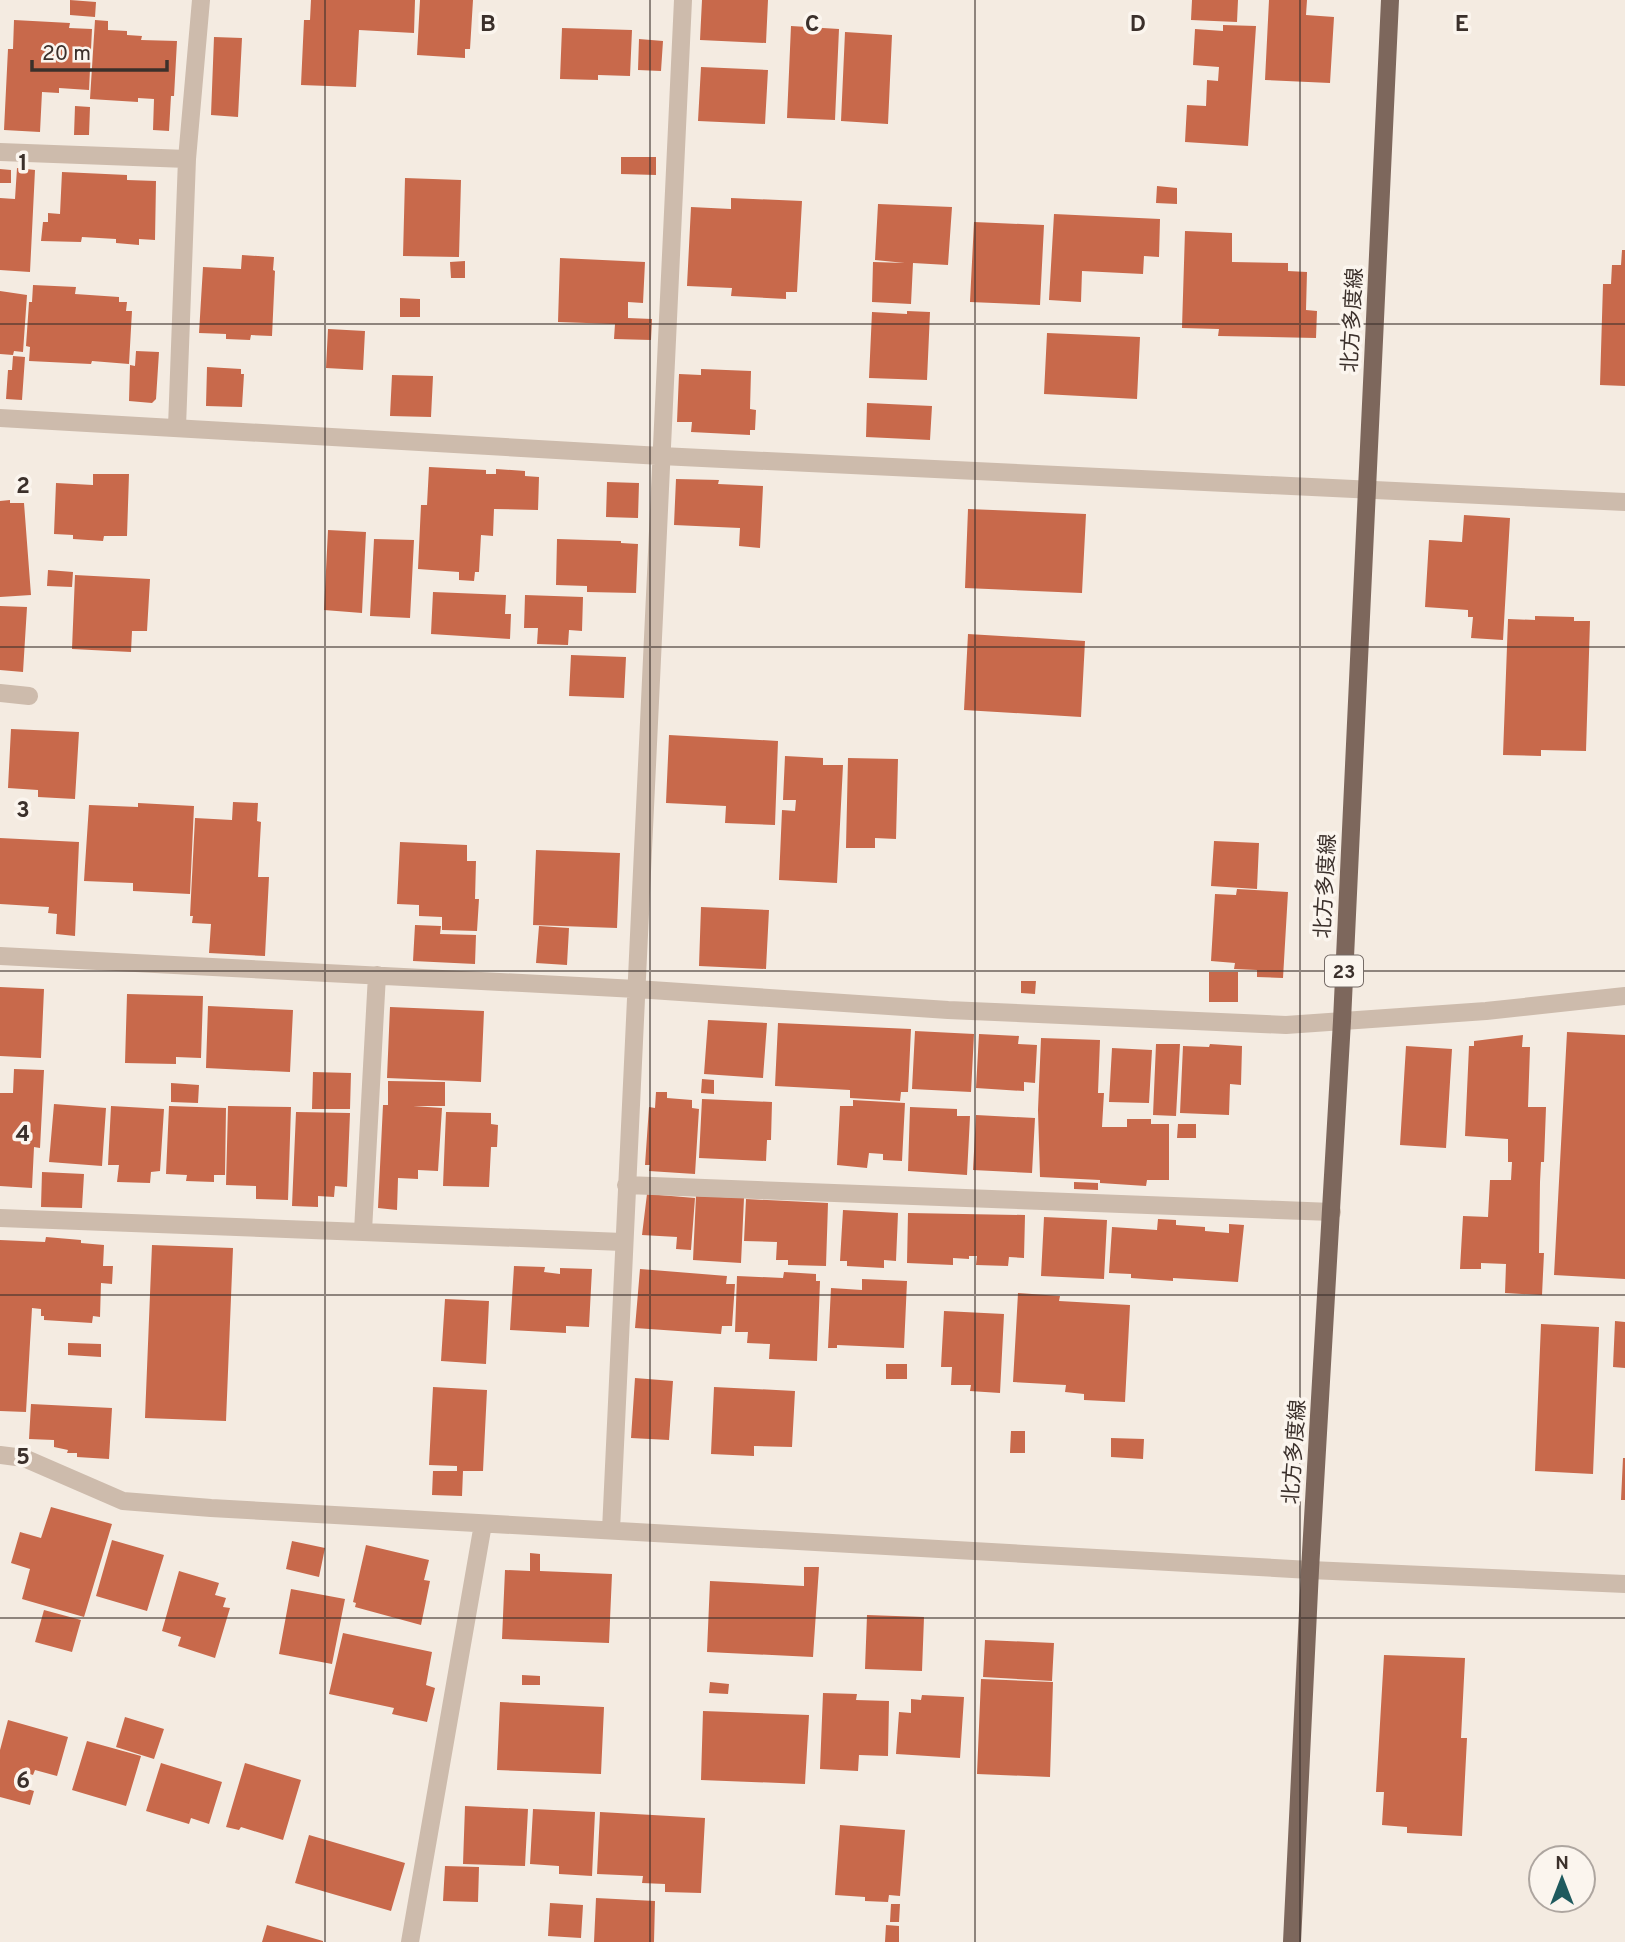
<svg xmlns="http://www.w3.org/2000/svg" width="1625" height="1942" viewBox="0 0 1625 1942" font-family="Overpass,'Noto Sans JP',sans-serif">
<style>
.building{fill:#c8694b}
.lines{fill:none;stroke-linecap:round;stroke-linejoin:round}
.minor{stroke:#cdbbac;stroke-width:18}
.major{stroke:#7d675c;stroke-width:18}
.grid{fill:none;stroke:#3b302b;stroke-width:2;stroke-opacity:0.55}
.labels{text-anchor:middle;stroke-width:7;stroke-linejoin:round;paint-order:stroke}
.shield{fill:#fbf5ee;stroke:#756b66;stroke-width:2}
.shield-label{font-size:19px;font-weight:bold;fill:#3b302b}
.street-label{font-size:21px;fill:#3b302b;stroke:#fbf5ee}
.grid-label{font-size:23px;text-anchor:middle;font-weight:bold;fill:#3b302b;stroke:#fbf5ee;stroke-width:7;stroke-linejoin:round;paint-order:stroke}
</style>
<rect width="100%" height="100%" fill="#f4ebe1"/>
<path class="building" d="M70,0L96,2L95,17L70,15Z
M311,0H415L414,33L359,30L356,87L301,85L304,20H310Z
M420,0H473L470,49H465V58L417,55Z
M702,0H768L766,43L700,40Z
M1192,0H1238L1237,22L1191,20Z
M1269,0H1307L1306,15L1334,17L1330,83L1265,80Z
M14,20L70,23L69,28L92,29L89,90L59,88V93L42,92L40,132L4,130L8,49H13Z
M95,20L108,21V30L127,31V35L142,36L141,40L177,41L174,96H171L169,131L153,130L154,99L138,98V102L90,99Z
M1223,25L1256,26L1248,146L1185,142L1187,105L1206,106L1207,80L1218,81L1219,67L1193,65L1195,29L1223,31Z
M791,26L839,29L835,120L787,118Z
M562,28L632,30L630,76L598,75V80L560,79Z
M845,32L892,35L888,124L841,121Z
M214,37L242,38L238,117L211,115Z
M639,39L663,41L661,71L638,70Z
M701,67L768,70L765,124L698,121Z
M75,106L90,107L89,135H74Z
M621,157H656V175L621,174Z
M17,168L35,170L30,272L0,270V198L15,199Z
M0,169L11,170V183H0Z
M62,172L127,175V180L156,181L155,240L139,239V245L116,243V239L82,237L81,242L41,241L43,222H48V213L60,214Z
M405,178L461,180L459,257L403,256Z
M1157,186L1177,188V204L1156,203Z
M731,198L802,201L797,292H786V299L731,296L732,288L687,286L691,207L731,209Z
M878,204L952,207L948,265L913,263L911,304L872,302L873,262L905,263L875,260Z
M1054,214L1160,219L1159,257L1144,256L1143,274L1082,271L1081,302L1049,300Z
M974,222L1044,225L1040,305L970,302Z
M1185,231L1232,233V262L1288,263V271L1307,272L1306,310L1317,311L1316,338L1218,336L1219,329L1182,328Z
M1622,250H1625V386L1600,385L1603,284H1611L1612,265H1621Z
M242,255L274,257L273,270L275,271L272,336L251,335L250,340L226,339V334L199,333L203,267L241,269Z
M560,258L645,262L643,303L628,302V318L652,319L651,340L614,339L615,324L558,322Z
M465,261V278H451L450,262Z
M33,285L76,287L75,294L119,297V302H127L126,311H132L129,364L92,361L91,364L29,361L30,347L26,346L29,302H32Z
M0,291L27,295L23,352L14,351L13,355L0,354Z
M400,298L420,299V317H400Z
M907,311L930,312L927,380L869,378L872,312L907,314Z
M328,329L365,331L363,370L326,368Z
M1047,333L1140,337L1137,399L1044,394Z
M136,351L159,352L156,399L152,403L129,401L130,365L135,366Z
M13,356L25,357L22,400L6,399L8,370H12Z
M207,367L241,369V374H244L242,407L206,406Z
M701,369L751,371L750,409L756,410L755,430H750V435L691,432L692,422H677L679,374L701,375Z
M392,375L433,376L431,417L390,416Z
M867,403L932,406L930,440L866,437Z
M429,467L486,470V474H496V469L525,471V476L539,477L538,510L494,509L493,536L481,535L479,572H475L474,581L459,580V572L418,569L421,505H427Z
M93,474H129L127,536H104L103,541L73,539V535L54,534L56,483L93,485Z
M676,479L719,480L718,484L763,486L760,548L739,546L740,528L674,525Z
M607,482L639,483L638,518L606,517Z
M10,500V503H24L31,595L0,597V501Z
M968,509L1086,514L1082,593L965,588Z
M1464,515L1510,518L1503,640L1471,638L1473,617H1468V610L1425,607L1429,540L1462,542Z
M328,530L366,532L362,613L324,610Z
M374,539L414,540L410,618L370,616Z
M557,539L621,541V543L638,544L636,593L587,592V586L556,585Z
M48,570L73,572L72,587L47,586Z
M75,575L150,579L147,631H132L131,652L72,649Z
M433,592L506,595L505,614H511L510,639L431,634Z
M525,595L583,597L582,631L569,630L568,645L537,644L538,628H524Z
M0,606L27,607L23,672L0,670Z
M1535,616L1574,617V621H1590L1586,751L1541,750V756L1503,755L1508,619L1535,620Z
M968,634L1085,641L1081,717L964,710Z
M571,655L626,657L624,698L569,696Z
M11,729L79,732L75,799L38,797V790L8,788Z
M669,735L778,741L775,825L725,823L726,806L666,803Z
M785,756L823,758V765H843L837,883L779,880L782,810L795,811L796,800H783Z
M848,758L898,759L896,839L875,838V848H846Z
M233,802L258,803L257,821L261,822L258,877H269L265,956L209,953L211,924L192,923L193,916H190L195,818L232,820Z
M138,803L194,806L190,894L133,891V883L84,881L89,805L138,807Z
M0,838L79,842L75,936L56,934L57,914L48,913L49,907L0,904Z
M1214,841L1259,843L1257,889L1211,886Z
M400,842L467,845V861H476L475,899H479L477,931L442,930V917L419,916V905L397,904Z
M536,850L620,853L617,928L533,925Z
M1237,889L1288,892L1283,978L1257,977V970L1234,969L1235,963L1211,961L1215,894L1236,895Z
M701,907L769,910L766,969L699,966Z
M415,925L441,926L440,934L476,935L475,964L413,961Z
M539,926L569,928L567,965L536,963Z
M1209,972H1238V1002H1209Z
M1021,981H1036L1035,994L1021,993Z
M0,987L44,989L41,1058L0,1056Z
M127,994L203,996L201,1058L176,1057V1064L125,1063Z
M208,1006L293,1010L290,1072L206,1068Z
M390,1007L484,1011L481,1082L387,1078Z
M708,1020L767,1023L763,1078L704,1074Z
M778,1023L911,1029L908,1092H901L900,1101L850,1098V1090L775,1086Z
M915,1031L974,1034L971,1092L912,1089Z
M1567,1032L1625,1035V1279L1554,1275Z
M979,1034L1019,1036L1018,1044L1037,1045L1035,1083L1024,1082V1091L976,1088Z
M1523,1035L1522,1047H1530L1528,1107H1546L1544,1162H1541L1540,1182L1539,1253H1544L1542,1295L1505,1293L1506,1264L1481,1263V1269H1460L1463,1216L1488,1217L1490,1180H1511L1512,1162H1508V1139L1465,1136L1469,1046H1474V1041Z
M1041,1038L1100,1040L1098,1093H1104L1102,1127H1127V1119H1151V1124H1169V1180H1147L1146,1186L1100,1183V1180L1040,1177L1038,1110Z
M1156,1044H1180L1176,1116L1153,1115Z
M1210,1044L1242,1046L1241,1085L1230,1084L1229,1115L1180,1113L1183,1046L1209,1047Z
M1406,1046L1452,1049L1446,1148L1400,1145Z
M1112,1048L1152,1050L1149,1103L1109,1102Z
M14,1069L44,1070L40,1148L34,1147L32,1188L0,1186V1093H13Z
M313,1072L351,1073L350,1109H312Z
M702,1079L714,1080V1094L701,1093Z
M388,1081L445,1082V1106H413L442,1108L438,1171L418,1170V1179L398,1178L397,1210L378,1208L383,1105H388Z
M171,1083L199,1085L198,1103L171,1102Z
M656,1092H667V1098L692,1100V1108L699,1109L695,1174L649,1171L650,1165H645L649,1107L655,1108Z
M702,1099L772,1102L771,1140H767L766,1161L699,1158Z
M853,1100L905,1103L902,1161L883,1160V1154L869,1153L867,1168L837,1165L840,1106H853Z
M54,1104L106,1108L102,1166L49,1162Z
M111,1106L164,1109L160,1171L151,1172L150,1183L117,1182L119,1165H108Z
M169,1106L226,1108L225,1175H214V1182L186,1181L187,1175L166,1174Z
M228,1106L291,1107L288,1200L256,1199V1186L226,1185Z
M910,1107L957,1109V1116H970L967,1175L908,1171Z
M296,1112L350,1113L347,1187L335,1186L334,1197L318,1196V1207L292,1206Z
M446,1112L491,1113V1124L498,1125L497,1147H491L489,1187L443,1186Z
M976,1115L1035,1118L1032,1173L973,1170Z
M1178,1124H1196V1138H1177Z
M42,1172L84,1174L82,1208L41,1207Z
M1074,1182L1098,1183V1190L1074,1189Z
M647,1194L695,1198L691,1250L676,1249L677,1237L642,1235Z
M696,1196L744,1198L741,1263L693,1260Z
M746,1199L828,1203L826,1266L788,1265V1260H776L777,1242L744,1241Z
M843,1210L898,1213L896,1261L884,1260V1268L847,1266V1261H840Z
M908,1213L1025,1215L1024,1258L1009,1257L1008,1266L976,1265L977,1256H969V1259L953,1258V1265L907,1263Z
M1044,1217L1107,1220L1104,1279L1041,1276Z
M1158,1219L1176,1220V1225L1205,1227V1231L1229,1233V1224L1244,1225L1238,1282L1173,1278V1281L1131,1278V1274L1109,1273L1112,1227L1157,1230Z
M46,1237L81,1240V1243L104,1245L103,1266H113L112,1284L101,1283L100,1317L93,1316L92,1323L44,1320V1316H41V1309L32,1308L26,1412L0,1411V1240L45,1242Z
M152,1245L233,1248L226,1421L145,1418Z
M514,1266L545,1267L544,1272L560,1274V1268L592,1269L589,1327L566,1326V1333L510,1330Z
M640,1269L727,1276L726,1284H735L732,1326H722L721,1334L635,1328Z
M784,1272L816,1274V1281H820L817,1361L769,1359L770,1344L747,1343L748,1332H735L737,1276L783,1278Z
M862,1279L907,1281L904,1348L837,1345V1348H828L831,1288L862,1290Z
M1018,1293L1060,1296L1059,1301L1130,1305L1125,1402L1084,1400V1394L1065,1392L1066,1385L1013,1382Z
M445,1299L489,1301L486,1364L441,1361Z
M944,1311L1004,1314L1000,1393L970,1391L971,1385H951L952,1367H941Z
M1615,1321L1625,1322V1368L1613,1367Z
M1541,1324L1599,1327L1593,1474L1535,1471Z
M68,1343L101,1344V1357L68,1355Z
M886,1364H907V1379H886Z
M635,1378L673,1381L669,1440L631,1438Z
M433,1387L487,1390L483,1471H463L462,1496L432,1495L433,1471H457V1466L429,1465Z
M714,1387L795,1391L792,1447L754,1446V1456L711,1454Z
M31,1404L112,1408L109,1459L77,1457V1453H67L68,1450L54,1447V1440L29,1439Z
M1011,1431H1025V1453H1010Z
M1111,1438L1144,1439L1143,1459L1111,1457Z
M1623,1458H1625V1500H1621Z
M51,1507L112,1524L84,1617L22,1599L30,1569L11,1563L20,1532L41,1538Z
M112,1540L164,1555L147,1611L96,1596Z
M292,1541L325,1548L319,1577L286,1569Z
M366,1545L429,1560L424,1580L430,1581L421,1625L355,1607L356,1603L353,1602Z
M530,1553L540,1554V1571L612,1574L609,1643L502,1639L505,1570L530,1571Z
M804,1567H819L813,1657L707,1652L710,1581L804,1586Z
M179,1571L219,1583L215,1595L226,1598L223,1607L230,1608L215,1658L178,1646L181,1637L162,1631Z
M291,1589L345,1599L332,1664L279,1654Z
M44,1610L81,1620L72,1652L35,1642Z
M867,1615L924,1617L922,1671L865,1669Z
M343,1633L432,1652L426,1685L435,1688L427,1722L392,1714L394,1708L329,1694Z
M985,1640L1054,1643L1052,1681L983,1677Z
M1384,1655L1465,1658L1461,1738H1467L1462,1836L1407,1833V1827L1382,1825L1384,1792H1376Z
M522,1675L540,1676V1685H522Z
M981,1679L1053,1682L1050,1777L977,1774Z
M710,1682L729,1684L728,1694L709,1693Z
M823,1693L857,1694L856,1700L889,1701L888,1756L859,1755L858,1771L820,1769Z
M922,1695L964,1697L960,1758L896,1754L899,1712L911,1713V1699L921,1700Z
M500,1702L604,1707L601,1774L497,1770Z
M703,1711L809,1715L805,1784L701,1780Z
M125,1717L164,1729L154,1759L116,1747Z
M8,1720L68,1737L57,1776L35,1770L33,1775L21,1771L17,1786L34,1791L30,1805L0,1797V1750Z
M87,1741L141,1756L126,1806L72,1790Z
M161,1763L222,1782L209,1824L191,1818L189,1824L146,1811Z
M245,1763L301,1780L283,1840L241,1827L239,1830L226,1827Z
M465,1806L528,1809L525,1866L463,1864Z
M533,1809L595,1812L592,1876L559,1874V1866L530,1864Z
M600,1812L705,1818L701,1893L665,1892V1884L642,1883L643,1876L597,1874Z
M840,1825L905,1830L900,1896L889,1895L888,1902L865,1901V1897L835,1895Z
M309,1835L405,1863L391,1911L295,1883Z
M445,1866L479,1867L478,1902L443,1901Z
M596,1898L655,1901L654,1942H594Z
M550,1903L583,1905L581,1938L548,1936Z
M891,1904H900L899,1922H890Z
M267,1925L323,1941V1942H262Z
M886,1925L899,1926V1942H885Z"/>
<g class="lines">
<path class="minor" d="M0,152L187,159
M0,418L661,456L1625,502
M177,427L187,159L201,0
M0,693L29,696
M0,956L636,989L948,1010L1286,1025L1486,1011L1625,996
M626,1185L1332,1212
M0,1218L623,1242
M363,1231L377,975
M0,1455L24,1458L123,1501L211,1508L1310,1570L1625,1584
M611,1530L683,0
M410,1942L483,1524"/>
<path class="major" d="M1292,1942L1310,1570L1342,1021L1390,0"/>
</g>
<path class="grid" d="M325,0V1942M650,0V1942M975,0V1942M1300,0V1942M0,324H1625M0,647H1625M0,971H1625M0,1295H1625M0,1618H1625"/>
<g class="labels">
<rect class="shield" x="1325" y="955.5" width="38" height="31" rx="5"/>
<g class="shield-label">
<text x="1344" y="978">23</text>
</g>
<g class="street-label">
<text transform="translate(1352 320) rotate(-87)" y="7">北方多度線</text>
<text transform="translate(1325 886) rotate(-87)" y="7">北方多度線</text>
<text transform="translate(1294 1452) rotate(-86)" y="7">北方多度線</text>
</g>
</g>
<g class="grid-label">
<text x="488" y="31">B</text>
<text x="812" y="31">C</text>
<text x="1138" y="31">D</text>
<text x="1462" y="31">E</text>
<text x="23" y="170">1</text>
<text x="23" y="493">2</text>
<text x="23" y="817">3</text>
<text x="23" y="1141">4</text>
<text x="23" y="1464">5</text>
<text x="23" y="1788">6</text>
</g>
<g transform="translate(1562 1879)"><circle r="33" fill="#fbf5ee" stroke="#aea6a0" stroke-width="2"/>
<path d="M0-5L12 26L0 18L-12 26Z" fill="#1f5a5e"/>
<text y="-10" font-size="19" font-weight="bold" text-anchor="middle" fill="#3b302b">N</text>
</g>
<path d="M32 60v10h135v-10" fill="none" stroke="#3b302b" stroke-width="3.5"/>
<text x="42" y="60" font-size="21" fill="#3b302b" stroke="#fbf5ee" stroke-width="5" paint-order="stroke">20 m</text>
</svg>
